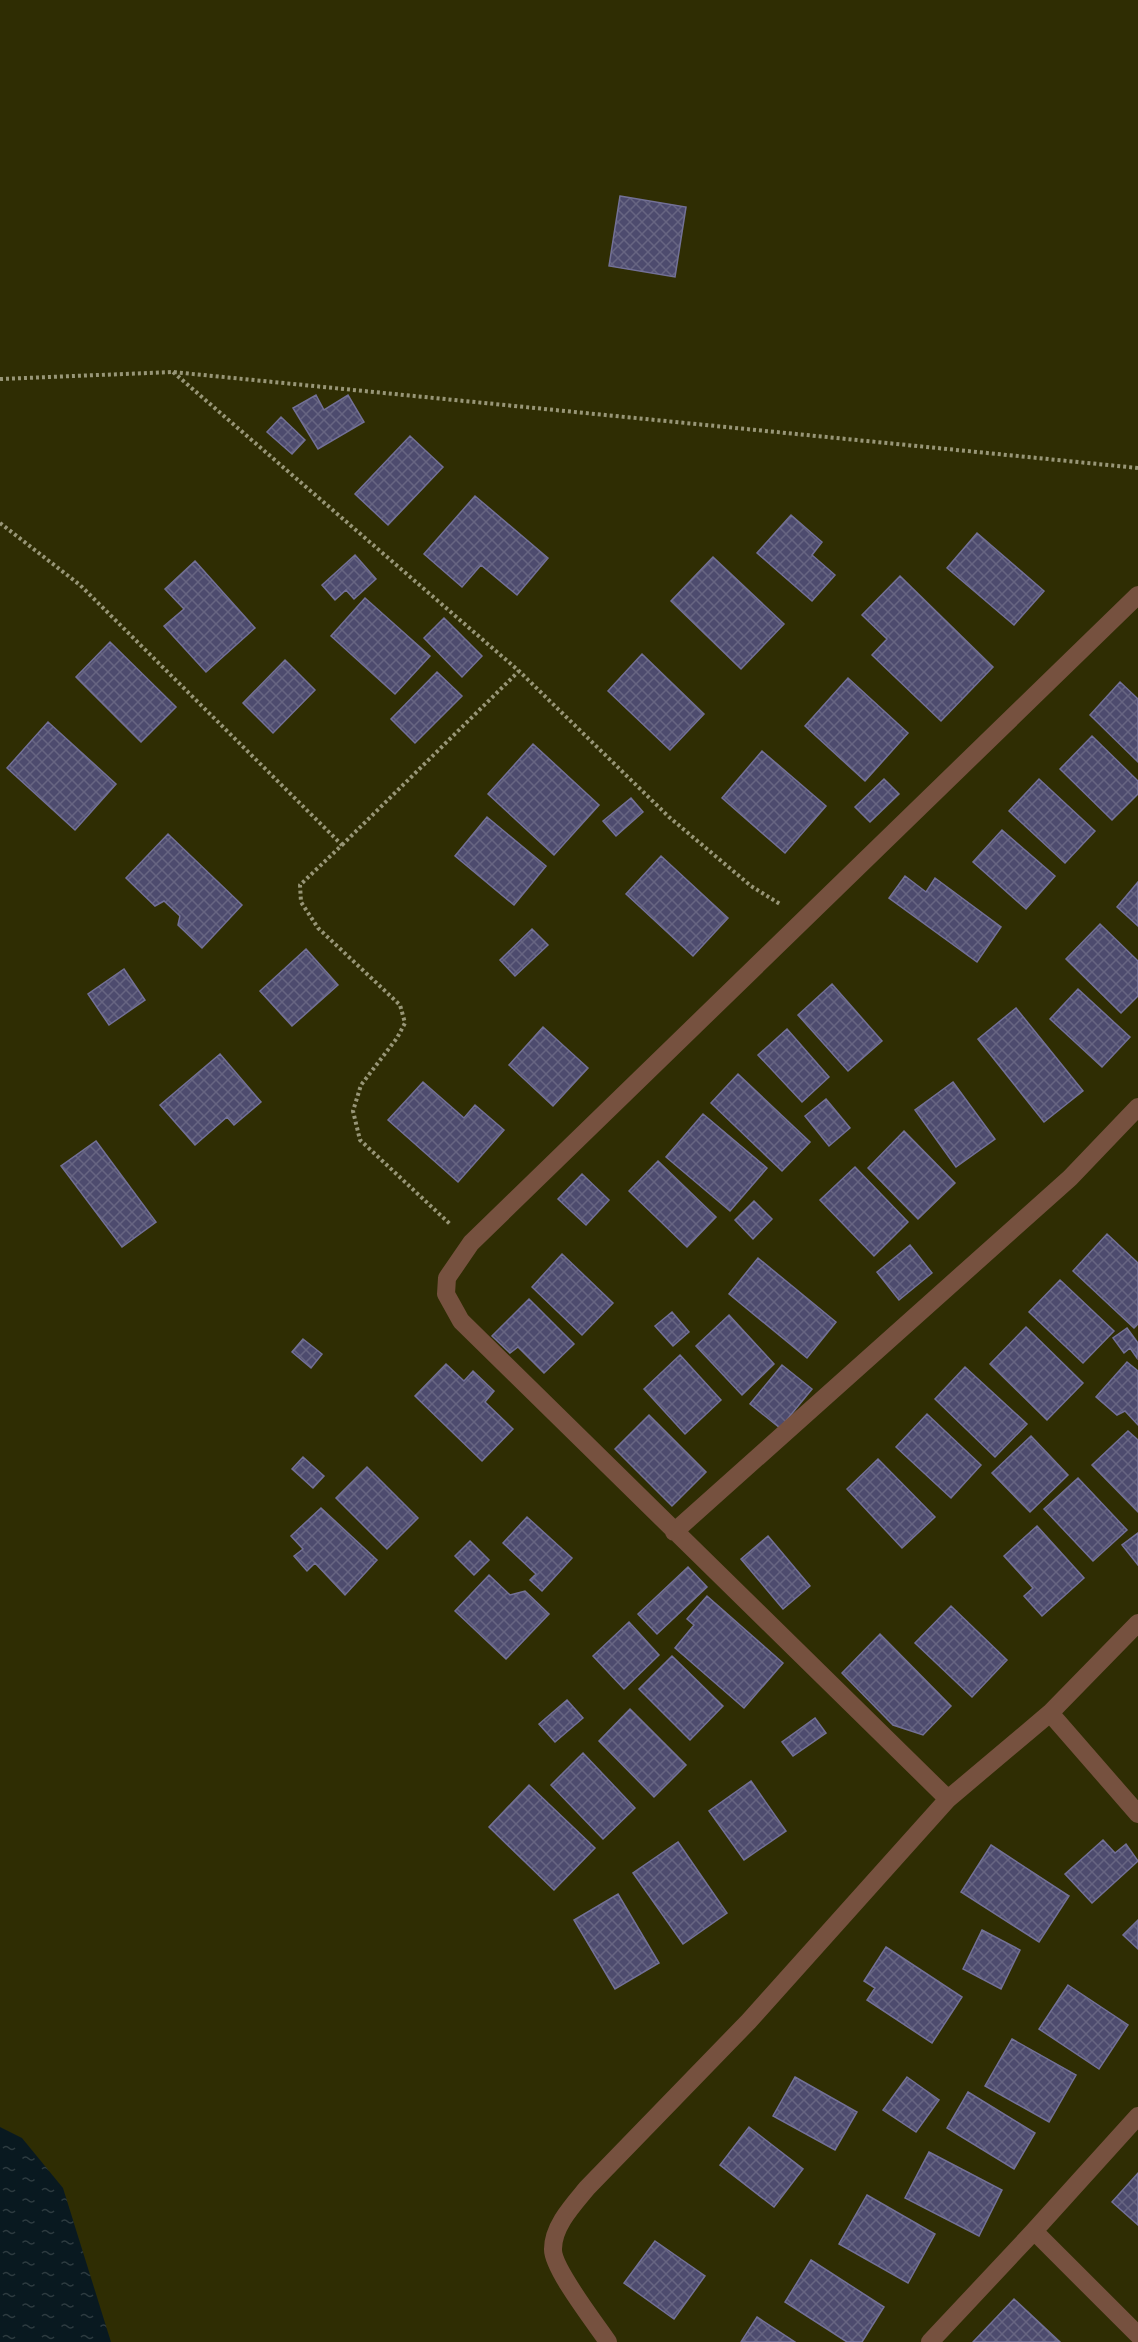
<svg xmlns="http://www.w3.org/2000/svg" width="1138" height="2342" viewBox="0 0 1138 2342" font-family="Mulish,sans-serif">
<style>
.water{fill:url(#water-ripples)}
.building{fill:url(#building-cross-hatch);stroke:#737197;stroke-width:1.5}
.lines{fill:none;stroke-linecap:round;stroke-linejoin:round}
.path{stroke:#989677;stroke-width:4;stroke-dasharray:3 3;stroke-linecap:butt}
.street{stroke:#76513f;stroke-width:18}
</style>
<defs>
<pattern id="water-ripples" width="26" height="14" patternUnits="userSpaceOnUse" patternTransform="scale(1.5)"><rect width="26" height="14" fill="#091920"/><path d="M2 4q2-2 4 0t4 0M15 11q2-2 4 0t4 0" fill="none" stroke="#2d3b40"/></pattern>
<pattern id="building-cross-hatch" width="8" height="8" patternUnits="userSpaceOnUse" patternTransform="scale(1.5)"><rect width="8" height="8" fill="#4d4b6e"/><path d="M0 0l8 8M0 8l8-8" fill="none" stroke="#676582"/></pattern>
</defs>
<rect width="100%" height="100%" fill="#2f2d03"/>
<path class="water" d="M0,2127L22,2138L63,2188L111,2342H0Z"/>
<path class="building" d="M620,196L686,207L675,277L609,266Z
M316,395L324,410L348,395L364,422L318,449L293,408Z
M281,417L305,440L292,454L267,432Z
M410,436L443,467L388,525L355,494Z
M475,496L548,558L517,595L481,565L462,587L424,554Z
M791,515L822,542L812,555L835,575L812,601L757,553Z
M977,533L1044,591L1014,625L947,568Z
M355,555L376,579L354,599L346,590L335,600L322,585Z
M713,557L784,624L741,669L671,601Z
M195,561L255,628L206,672L164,626L184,609L165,589Z
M900,576L993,667L941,721L872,655L887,639L862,615Z
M365,598L430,656L395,694L331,636Z
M444,618L482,656L462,677L424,638Z
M110,642L176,707L141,742L76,677Z
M642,654L704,714L670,750L608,691Z
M285,660L315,690L273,733L243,703Z
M437,672L462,696L415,743L391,719Z
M848,678L908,733L865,781L805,726Z
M1120,682L1138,699V762L1090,715Z
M48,722L116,784L75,830L7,768Z
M1092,736L1138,781V794L1112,820L1060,769Z
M533,744L599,805L554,855L488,794Z
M762,751L826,806L785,853L722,798Z
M884,779L899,794L870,822L855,807Z
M1039,779L1095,831L1065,863L1009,811Z
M631,798L643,812L616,836L603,821Z
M487,817L546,866L514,905L455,856Z
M1002,830L1055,876L1026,909L973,862Z
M168,834L242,905L202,948L178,925L180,916L164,901L155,906L126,878Z
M661,856L728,918L693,956L626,894Z
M905,876L926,892L935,878L1001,927L977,962L889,898Z
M1138,882V926L1117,907Z
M1100,924L1138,961V996L1121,1013L1066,959Z
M532,929L548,945L515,976L500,960Z
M306,949L338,985L292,1026L260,991Z
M124,969L145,1000L109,1025L88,994Z
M832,984L882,1041L848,1071L798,1015Z
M1078,989L1130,1037L1102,1067L1050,1019Z
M1016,1008L1083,1091L1044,1122L978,1039Z
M543,1027L588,1068L553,1106L509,1065Z
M787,1029L829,1077L802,1102L758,1055Z
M220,1054L261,1102L234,1125L227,1117L195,1145L160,1105Z
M738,1074L810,1142L782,1171L711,1103Z
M423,1082L464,1118L475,1105L504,1130L458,1182L388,1120Z
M953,1082L995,1139L956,1167L915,1110Z
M826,1099L850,1128L829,1146L805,1116Z
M703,1114L767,1168L730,1211L666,1157Z
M904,1131L955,1183L918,1219L868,1168Z
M96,1141L156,1222L122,1247L61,1166Z
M658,1161L716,1217L687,1247L629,1191Z
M855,1167L908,1222L874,1256L820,1200Z
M582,1174L609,1200L586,1225L558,1199Z
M754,1201L772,1219L753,1239L735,1220Z
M1107,1234L1138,1263V1324L1134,1328L1073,1271Z
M910,1245L932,1273L899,1300L877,1272Z
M562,1254L613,1303L582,1335L532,1287Z
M758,1258L836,1322L807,1358L729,1294Z
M1060,1280L1114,1331L1083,1363L1029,1312Z
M529,1299L574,1344L544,1373L518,1347L510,1353L492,1336Z
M672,1312L689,1332L673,1346L655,1326Z
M729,1315L774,1364L742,1395L696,1346Z
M1026,1327L1083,1383L1047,1420L990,1364Z
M1127,1328L1138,1343L1137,1358L1130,1348L1124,1353L1113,1338Z
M303,1339L322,1354L311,1368L292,1352Z
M680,1355L721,1400L685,1434L644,1389Z
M1127,1362L1138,1371V1425L1125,1411L1117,1415L1096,1397Z
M446,1364L464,1381L473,1371L494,1391L485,1402L513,1429L482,1461L415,1396Z
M782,1365L812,1389L780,1428L750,1404Z
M965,1367L1027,1424L995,1457L935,1399Z
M927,1414L981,1465L951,1498L896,1447Z
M649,1415L706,1472L672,1506L615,1449Z
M1128,1431L1138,1440V1512L1092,1465Z
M1031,1436L1068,1475L1030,1512L992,1473Z
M303,1457L324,1476L313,1488L292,1469Z
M878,1459L935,1517L902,1548L847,1489Z
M367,1467L418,1518L387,1549L336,1498Z
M1078,1478L1127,1530L1093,1561L1044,1509Z
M321,1508L377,1560L345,1595L315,1563L307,1571L294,1556L303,1549L291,1536Z
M527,1517L572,1558L542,1591L530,1580L536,1574L503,1543Z
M1037,1526L1084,1578L1042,1616L1024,1596L1033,1588L1004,1556Z
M1138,1533V1565L1122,1545Z
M768,1536L810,1586L783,1609L741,1559Z
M470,1541L489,1560L474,1575L455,1556Z
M688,1567L707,1587L657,1634L638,1614Z
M489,1575L510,1595L525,1591L549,1614L506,1659L455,1611Z
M707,1596L783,1663L744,1708L675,1648L694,1625L687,1619Z
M951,1606L1007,1660L972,1697L915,1643Z
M629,1622L659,1655L624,1689L593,1656Z
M880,1634L951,1706L923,1735L893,1725L842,1673Z
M672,1656L723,1706L690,1740L639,1689Z
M567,1700L583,1718L555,1742L539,1724Z
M630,1709L686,1765L654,1797L599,1741Z
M815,1718L826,1733L793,1756L782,1742Z
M583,1753L635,1808L603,1839L551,1785Z
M751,1781L786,1831L744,1860L709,1811Z
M529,1785L595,1848L554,1890L489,1827Z
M1103,1840L1115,1853L1126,1844L1138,1861L1092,1903L1065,1874Z
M678,1842L727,1913L683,1944L633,1873Z
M991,1845L1069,1896L1039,1942L961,1892Z
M618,1894L659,1963L615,1989L574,1920Z
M1138,1920V1949L1123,1935Z
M982,1930L1020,1950L1001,1989L963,1969Z
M886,1947L962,1997L932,2043L867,2000L875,1988L864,1981Z
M1068,1985L1128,2025L1099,2069L1039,2029Z
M1012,2039L1076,2075L1049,2122L985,2086Z
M795,2077L857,2112L835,2150L773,2116Z
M907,2077L939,2100L916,2132L883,2110Z
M968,2092L1035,2133L1014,2169L947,2128Z
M749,2127L803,2169L774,2207L720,2165Z
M929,2152L1002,2190L979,2236L905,2198Z
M1138,2173V2225L1112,2202Z
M867,2195L935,2234L908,2283L839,2244Z
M655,2241L705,2276L674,2319L624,2283Z
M811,2260L884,2307L862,2342H847L785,2302Z
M1014,2299L1060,2342H973Z
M757,2317L795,2342H741Z"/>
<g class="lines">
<path class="path" d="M173,372L519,671L669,817L751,886L780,904
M0,379L173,372L1138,468
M0,523L80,585L342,845L300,885L301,902L318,928L400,1005L405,1023L397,1038L361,1085L353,1111L360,1140L450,1224
M342,845L519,671"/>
<path class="street" d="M674,1532L1070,1178L1138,1107
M1050,1713L1138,1814
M948,1799L461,1321L446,1294L447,1278L471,1243L1138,595
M1034,2231L1138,2335
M608,2342C596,2324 552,2268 553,2249C553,2226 573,2205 587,2188L749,2021L948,1799L1050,1713L1138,1623
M930,2342L1034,2231L1138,2116"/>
</g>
</svg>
